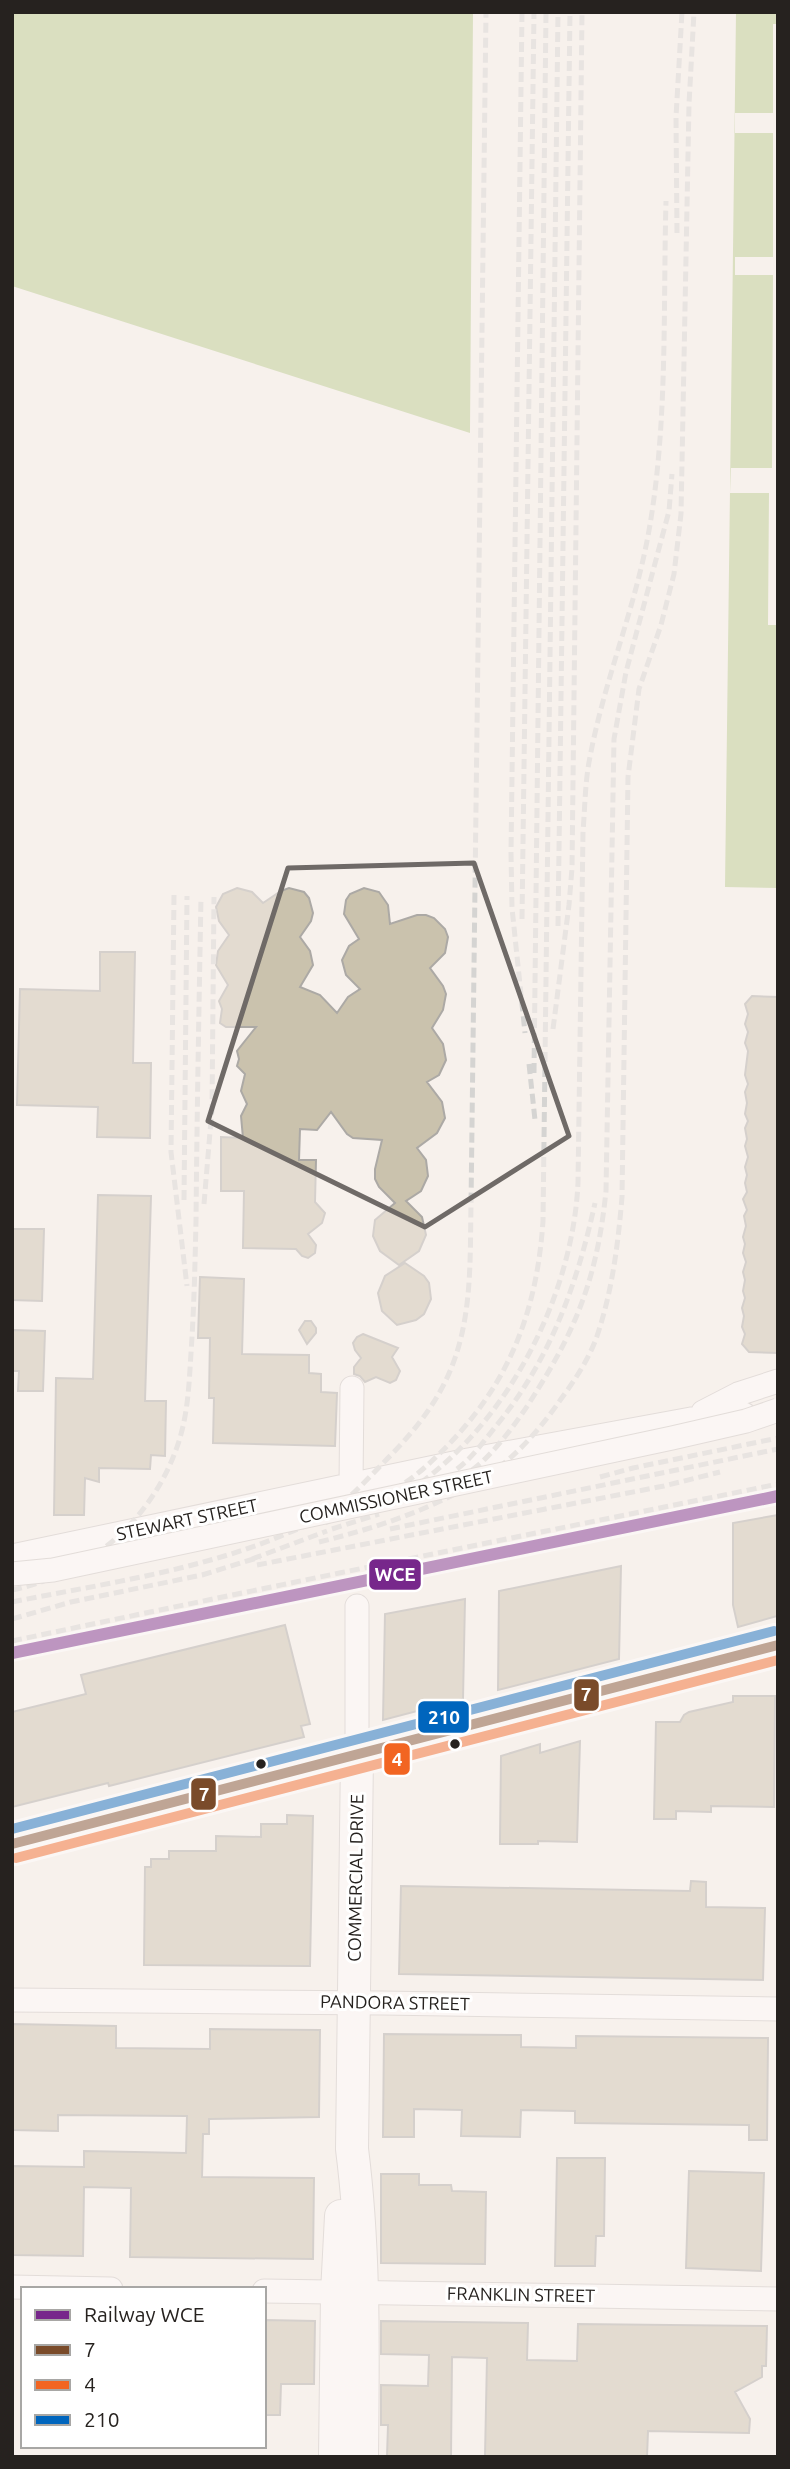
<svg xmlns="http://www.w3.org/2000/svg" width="790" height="2469" viewBox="0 0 790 2469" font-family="Ubuntu,sans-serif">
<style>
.water{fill:#b5ca8b}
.pier{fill:#f7f1ec}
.building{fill:#cac2ad;stroke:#aca9a5;stroke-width:2}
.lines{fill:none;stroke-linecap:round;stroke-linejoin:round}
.street-casing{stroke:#cac5c2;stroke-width:25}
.secondary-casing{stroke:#cac5c2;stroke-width:34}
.street{stroke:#fefdfc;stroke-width:23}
.secondary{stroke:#fefdfc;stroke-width:32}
.rail{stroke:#d5d4d2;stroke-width:5;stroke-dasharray:10 5;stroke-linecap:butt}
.street-bridge-casing{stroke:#cac5c2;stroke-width:25;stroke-linecap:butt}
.street-bridge{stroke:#fefdfc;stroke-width:23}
.bus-1-casing{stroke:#fff;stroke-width:16}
.bus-2-casing{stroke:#fff;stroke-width:16}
.bus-3-casing{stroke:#fff;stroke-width:16}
.bus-1{stroke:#7a4b2a;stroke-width:10}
.bus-2{stroke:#f26522;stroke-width:10}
.bus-3{stroke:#0065bd;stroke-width:10}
.rail-1-casing{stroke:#fff;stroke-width:18}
.rail-1{stroke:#77278b;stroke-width:12}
.marked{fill:none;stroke:#6f6a67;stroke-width:5;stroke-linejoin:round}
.bus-dot{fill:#26221f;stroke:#fff;stroke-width:2.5}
.labels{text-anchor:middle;stroke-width:6;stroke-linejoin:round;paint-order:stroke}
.street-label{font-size:18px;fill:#26221f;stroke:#fff}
.line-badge{stroke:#fff;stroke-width:2.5}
.badge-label{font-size:19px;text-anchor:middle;font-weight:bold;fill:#fff}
</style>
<rect width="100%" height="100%" fill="#f7f1ec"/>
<path class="water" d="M12,12H473L470,433L12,286Z
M736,12H778V888L725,887Z"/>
<path class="pier" d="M773,24H778L777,625H768L769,493H730L731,468H772L773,275H735V257H773V133H735V113H773Z"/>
<path class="building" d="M237,888L252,892L263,903L281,891L289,888L304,892L309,898L313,913L311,921L300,937L310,951L313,965L300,987L320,995L337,1013L348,997L360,989L346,975L342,960L349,946L359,939L344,914L346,900L350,894L364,888L379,892L388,905L390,924L417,915H426L434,918L445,929L448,937L445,953L430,968L443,986L446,994L443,1010L432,1028L443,1044L446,1060L439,1075L427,1082L442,1102L445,1118L437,1133L417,1148L426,1160L428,1176L421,1191L406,1201L422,1217L426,1235L419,1251L399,1265L380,1251L373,1236L375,1220L395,1203L379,1187L375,1179V1169L382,1140L353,1138L347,1134L331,1112L317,1130L300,1129L299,1160H316L315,1202L325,1213L322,1223L308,1234L316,1245L315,1253L308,1258L302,1256L296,1249L243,1248L244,1191H221V1137L243,1138L241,1116L247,1104L241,1091L245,1074L237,1066L239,1059L237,1051L256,1027H226L220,1023L222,1009L219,1001L228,985L216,965L218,951L229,935L219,921L216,907L223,894Z
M100,952H135L133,1063H151L150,1138L97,1137L98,1107L17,1105L20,989L100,991Z
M752,996L778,997V1353L749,1352L742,1344L745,1334L742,1327L744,1316L742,1308L745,1298L743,1291L745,1280L743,1272L746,1262L743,1253L745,1244L743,1237L746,1226L744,1216L747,1210L743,1199L747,1192L745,1183L747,1175L745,1167L748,1157L745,1146L747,1139L745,1128L748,1121L745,1114L747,1103L745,1092L748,1084L745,1075L748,1051L745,1043L748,1032L745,1024L748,1014L745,1004Z
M98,1195L151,1196L145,1401H166L165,1456L151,1455L150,1469L99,1468V1482L85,1478L84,1515H54L56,1378L93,1379Z
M12,1229H44L42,1301L12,1300Z
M405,1263L424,1276L429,1283L431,1299L424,1314L416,1320L397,1325L382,1311L378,1293L385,1276Z
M200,1277L244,1279L242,1354L309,1355V1373L321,1374V1392L337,1393L335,1446L213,1443L214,1398H209L210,1338H198Z
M305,1321H311L316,1328V1333L307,1344L299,1330Z
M12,1330L45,1331L43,1391H18L19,1371H12Z
M363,1334L398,1348L392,1357L400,1371L396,1380L390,1383L376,1377L365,1382L360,1376L354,1374V1367L361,1358L355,1350L353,1343L357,1337Z
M778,1515L777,1616L738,1627L733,1605V1523Z
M621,1566L619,1659L498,1690L499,1591Z
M465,1599L463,1699L383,1720L385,1614Z
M285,1625L310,1724L301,1726L304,1737L109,1786L108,1783L12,1807V1712L86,1694L81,1675Z
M733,1696H775L774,1807L711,1806V1812L676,1811V1819H654L656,1722H680L684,1715L689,1712L733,1702Z
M580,1741L577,1842L538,1841V1844H500L501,1756L540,1744V1753Z
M287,1815L313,1816L310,1966L144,1965L145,1867H151V1859H169V1851H216V1836L261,1837V1824H287Z
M691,1881L706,1882V1907L765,1908L763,1980L399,1974L401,1886L690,1891Z
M12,2024L116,2026V2048L210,2049V2029L320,2030L319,2117L209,2119V2134H203L202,2177L314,2178L313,2259L130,2257L131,2188L84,2187L83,2256L12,2255V2166L84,2167V2151L186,2153L187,2116L58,2115V2131L12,2130Z
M384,2034L521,2035V2047L576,2048V2036L768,2038L767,2140H749V2125L575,2123V2111L521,2110L520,2137L461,2136L462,2110L414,2109V2137H383Z
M557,2158H605L604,2236H596L595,2266H555Z
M689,2171L764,2173L761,2271L686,2268Z
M381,2174H419V2185H451L452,2191L486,2192L485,2264L381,2263Z
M264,2320L315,2321L314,2384H281L280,2415H264Z
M381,2321L528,2323L527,2360L577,2361L578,2324L767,2326L766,2366H762V2377L735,2392L750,2419L749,2433L648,2431L647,2457H485L487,2358L452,2357L451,2457H387L388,2425H381V2385L428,2386L429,2355L381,2354Z"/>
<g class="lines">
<g class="street-casing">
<path id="street" d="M703,1412L738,1394L778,1381
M351,1484L352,1388
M12,1556L468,1460L691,1419L744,1414
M357,1606V1755
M12,2000L382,2003L778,2009
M12,2287L111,2289
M264,2291L778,2299"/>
</g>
<g class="secondary-casing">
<path id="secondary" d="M357,1755L352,2149C365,2251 363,2354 362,2457
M12,1844L778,1645
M335,2457L337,2293L341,2216"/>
</g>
<use href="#street" class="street"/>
<use href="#secondary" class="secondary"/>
<path class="rail" d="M522,12L511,853L512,908L525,1033
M677,233L676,117L682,12
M174,895L171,1152L187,1286
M522,919L534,12
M558,926L570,12
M553,1029L569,905L572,868L582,12
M529,1064L535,1120
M534,1073L546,12
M184,1200L187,896
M204,1204L212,1108L214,897
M457,1469C473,1457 484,1441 496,1426C550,1360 577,1285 595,1203
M600,1477L633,1468L778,1438
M449,1489C461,1478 475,1469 486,1458C506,1438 524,1412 538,1389C580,1322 598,1270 606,1191L614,739L626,672L669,511L672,474
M369,1513C489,1460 572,1311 578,1183L583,832C585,807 585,781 590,757C604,682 634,611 648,536C668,428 663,311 666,201
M325,1523C358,1509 395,1493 423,1469C502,1399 536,1324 543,1221L558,12
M332,1529L379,1514
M390,1529L778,1449
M319,1542C380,1527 440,1507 492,1472C519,1454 543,1425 561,1399C575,1380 588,1360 596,1339C612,1293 618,1245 622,1197L628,777L639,689L661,625L674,574L681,514L689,104L694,12
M252,1559L327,1531
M257,1565L664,1486L720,1472
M12,1590C89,1574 151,1521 177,1447C188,1416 189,1385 191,1353C194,1309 195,1265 196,1221C197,1113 199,1005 201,897
M12,1602C102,1584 196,1571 281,1536C294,1530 308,1526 320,1519C347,1503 369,1477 391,1455C419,1426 442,1396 455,1358C472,1309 470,1256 471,1205L486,12
M12,1619L71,1602L202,1575L260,1557
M12,1641C267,1587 522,1536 778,1484"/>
<g class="street-bridge-casing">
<path id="street-bridge" d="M12,1574L53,1570L672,1438L746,1421L778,1410"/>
</g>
<use href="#street-bridge" class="street-bridge"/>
<g class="bus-1-casing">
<path id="bus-1" d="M12,1844L778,1645"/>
</g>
<g class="bus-2-casing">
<path id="bus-2" d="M16,1858L778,1660"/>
</g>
<g class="bus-3-casing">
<path id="bus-3" d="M12,1829L774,1631"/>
</g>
<use href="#bus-1" class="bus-1"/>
<use href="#bus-2" class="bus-2"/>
<use href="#bus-3" class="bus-3"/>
<g class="rail-1-casing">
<path id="rail-1" d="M12,1653L778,1496"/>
</g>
<use href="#rail-1" class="rail-1"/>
</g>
<path d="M0 0H790V2469H0ZM474,863L569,1136L425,1227L208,1121L288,868Z" fill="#f7f1ec" fill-opacity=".55" fill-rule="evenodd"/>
<path class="marked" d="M474,863L569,1136L425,1227L208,1121L288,868Z"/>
<g class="bus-dot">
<circle cx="455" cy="1744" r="6"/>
<circle cx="261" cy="1764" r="6"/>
</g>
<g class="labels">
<g class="street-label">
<text transform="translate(396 1497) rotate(-12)" y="6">COMMISSIONER STREET</text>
<text transform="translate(187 1520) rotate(-12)" y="6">STEWART STREET</text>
<text transform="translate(356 1878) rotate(-89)" y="6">COMMERCIAL DRIVE</text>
<text transform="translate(395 2003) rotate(1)" y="6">PANDORA STREET</text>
<text transform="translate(521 2295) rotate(1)" y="6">FRANKLIN STREET</text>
</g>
</g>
<g class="line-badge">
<rect x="368" y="1558" width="54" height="33" rx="7" fill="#77278b"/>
<rect x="573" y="1678" width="27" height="34" rx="7" fill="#7a4b2a"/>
<rect x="417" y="1700" width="53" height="34" rx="7" fill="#0065bd"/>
<rect x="383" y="1742" width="28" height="34" rx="7" fill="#f26522"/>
<rect x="190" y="1777" width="27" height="34" rx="7" fill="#7a4b2a"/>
</g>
<g class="badge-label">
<text x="395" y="1581">WCE</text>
<text x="586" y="1701">7</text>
<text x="444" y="1724">210</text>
<text x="397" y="1766">4</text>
<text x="204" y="1801">7</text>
</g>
<rect width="790" height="2469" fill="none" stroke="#26221f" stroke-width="28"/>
<rect x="21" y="2287" width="245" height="161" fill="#ffffff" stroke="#a8a7a5" stroke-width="2"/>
<rect x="35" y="2310" width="35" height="10" fill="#77278b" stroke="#a8a7a5" stroke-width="2"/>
<text x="84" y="2322" font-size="21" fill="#26221f">Railway WCE</text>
<rect x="35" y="2345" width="35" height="10" fill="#7a4b2a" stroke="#a8a7a5" stroke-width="2"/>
<text x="84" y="2357" font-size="21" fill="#26221f">7</text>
<rect x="35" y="2380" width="35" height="10" fill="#f26522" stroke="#a8a7a5" stroke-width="2"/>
<text x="84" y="2392" font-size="21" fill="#26221f">4</text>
<rect x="35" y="2415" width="35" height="10" fill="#0065bd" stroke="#a8a7a5" stroke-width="2"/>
<text x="84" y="2427" font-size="21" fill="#26221f">210</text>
</svg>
